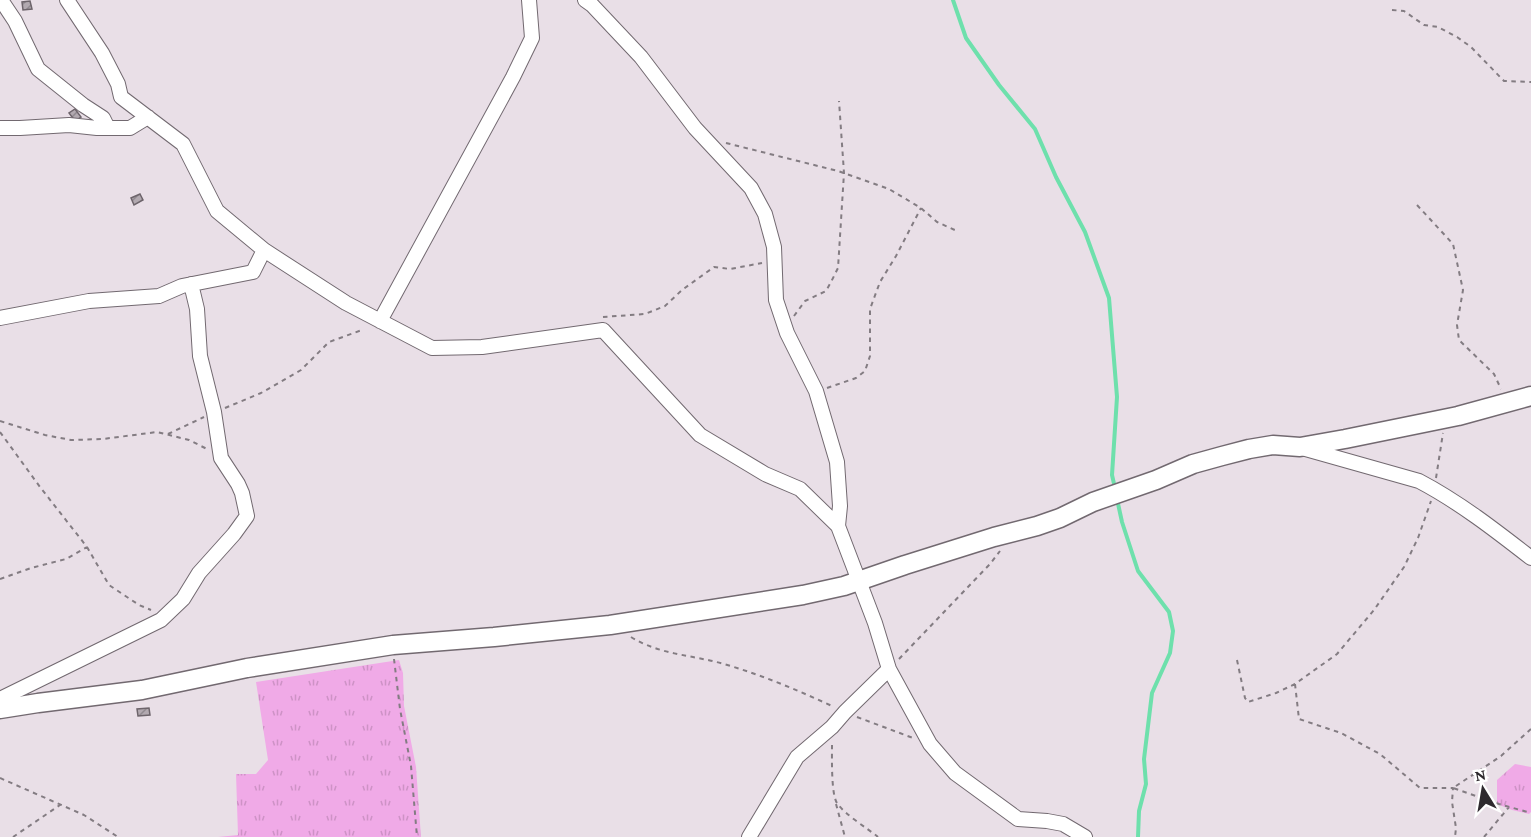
<svg xmlns="http://www.w3.org/2000/svg" width="1531" height="837" viewBox="0 0 1531 837" font-family="'Crimson Pro',serif">
<style>
.grass{fill:url(#grass-tufts)}
.lines{fill:none;stroke-linecap:round;stroke-linejoin:round}
.stream{stroke:#6ee0ac;stroke-width:4}
.building{fill:url(#building-hatch);stroke:#6d646b;stroke-width:1.5}
.minor-casing{stroke:#726970;stroke-width:16}
.tertiary-casing{stroke:#726970;stroke-width:21}
.path{stroke:#837c82;stroke-width:2;stroke-dasharray:4.5 4.5;stroke-linecap:butt}
.minor{stroke:#fff;stroke-width:14}
.tertiary{stroke:#fff;stroke-width:18}
</style>
<defs>
<pattern id="grass-tufts" width="24" height="20" patternUnits="userSpaceOnUse" patternTransform="scale(1.5)"><rect width="24" height="20" fill="#f0aae7"/><path d="M3 7l-1-3M5 7V3M7 7l1-3M15 17l-1-3M17 17v-4M19 17l1-3" fill="none" stroke="#ce92c6"/></pattern>
<pattern id="building-hatch" width="6" height="6" patternUnits="userSpaceOnUse" patternTransform="scale(1.5)"><rect width="6" height="6" fill="#b2a9b0"/><path d="M-1 1l2-2M0 6l6-6M5 7l2-2" fill="none" stroke="#918a90"/></pattern>
</defs>
<rect width="100%" height="100%" fill="#e9dfe7"/>
<path class="grass" d="M399,660L403,673L404,706L416,767L421,837H218L238,835L236,774H256L268,760L256,682Z
M1515,764L1531,767V812L1529,814L1512,810L1497,804V780Z"/>
<g class="lines">
<path class="stream" d="M953,0L966,38L999,85L1035,129L1056,177L1085,232L1109,298L1117,397L1112,475L1115,488
M1117,499L1122,522L1138,571L1169,612L1173,631L1170,653L1152,693L1144,759L1146,784L1139,811L1138,837"/>
</g>
<path class="building" d="M30,1L32,9L23,10L22,2Z
M75,109L81,117L75,121L69,113Z
M140,194L143,200L134,205L131,198Z
M149,708L150,715L138,716L137,709Z"/>
<g class="lines">
<g class="minor-casing">
<path id="minor" d="M1,0L15,21L38,69L83,105L103,118L108,128
M67,0L102,53L118,84L121,97L183,144L217,211L264,250L346,303L432,348L482,347L603,330L700,435L765,474L800,489L838,526
M585,0L592,5L641,57L695,128L751,188L765,214L774,247L776,300L787,333L816,391L837,462L840,506L838,526L875,623L889,669L930,744L955,773L1018,819L1047,821L1063,824L1085,837
M0,128H20L69,125L97,128H130L148,117
M0,318L89,301L159,296L182,286L253,272L264,250
M380,321L513,77L532,38L529,0
M1302,448L1419,481C1459,502 1495,530 1531,558
M0,699L161,620L183,599L199,573L234,534L247,516L242,493L238,484L221,458L214,412L200,356L197,309L191,284
M749,837L797,757L832,727L845,712L889,669"/>
</g>
<g class="tertiary-casing">
<path id="tertiary" d="M0,709L38,703L142,690L247,668L393,645L494,637L610,625L803,595L844,586L905,565L994,537L1037,526L1060,518L1093,502L1156,480L1193,464L1222,456L1249,449L1273,445L1300,447L1345,439L1458,416L1531,396"/>
</g>
<path class="path" d="M1392,10L1404,11L1424,25L1438,27L1457,37L1471,47L1504,81L1531,82
M726,143L838,171L889,189L921,208L937,222L957,231
M1417,205L1453,244L1463,290L1457,325L1459,340L1494,374L1501,389
M794,316L805,301L826,291L831,282L838,268L844,173L839,101
M603,317L645,314L665,306L682,290L714,267L730,269L762,263
M827,388L856,378L865,371L870,356V309L880,282L896,256L921,208
M225,408L261,393L301,370L329,342L362,330
M0,421L45,435L71,440L103,439L157,432L189,440L207,449
M0,432L40,487L87,547L109,585L139,605L151,610
M168,434L204,417
M1436,478L1443,433
M0,579L31,568L66,559L87,547
M631,637C660,655 693,655 724,664C762,675 797,690 832,706
M394,659L400,709L411,766L417,837
M899,659L990,564L1000,551
M1237,660L1245,698L1248,702L1276,693L1295,684L1337,654L1374,610L1404,567L1418,538L1431,501
M1295,684L1299,719L1341,733L1380,754L1420,788H1453L1452,802L1456,828L1455,837
M857,717L913,738
M1531,729L1501,756L1453,788L1499,804L1531,813
M832,745C832,757 831,794 837,803C844,814 867,828 878,837
M0,778L84,815L118,837
M836,804L845,837
M13,837L60,805
M1484,837L1509,807"/>
<use href="#minor" class="minor"/>
<use href="#tertiary" class="tertiary"/>
</g>
<g transform="translate(1483 789) rotate(349)" stroke="#ffffff" stroke-width="4.5" paint-order="stroke">
<path d="M0-4.5L10 22L0 15L-10 22Z" fill="#2e2a2e"/>
<text y="-9" font-size="16" font-weight="bold" text-anchor="middle" fill="#2e2a2e">N</text>
</g>
</svg>
